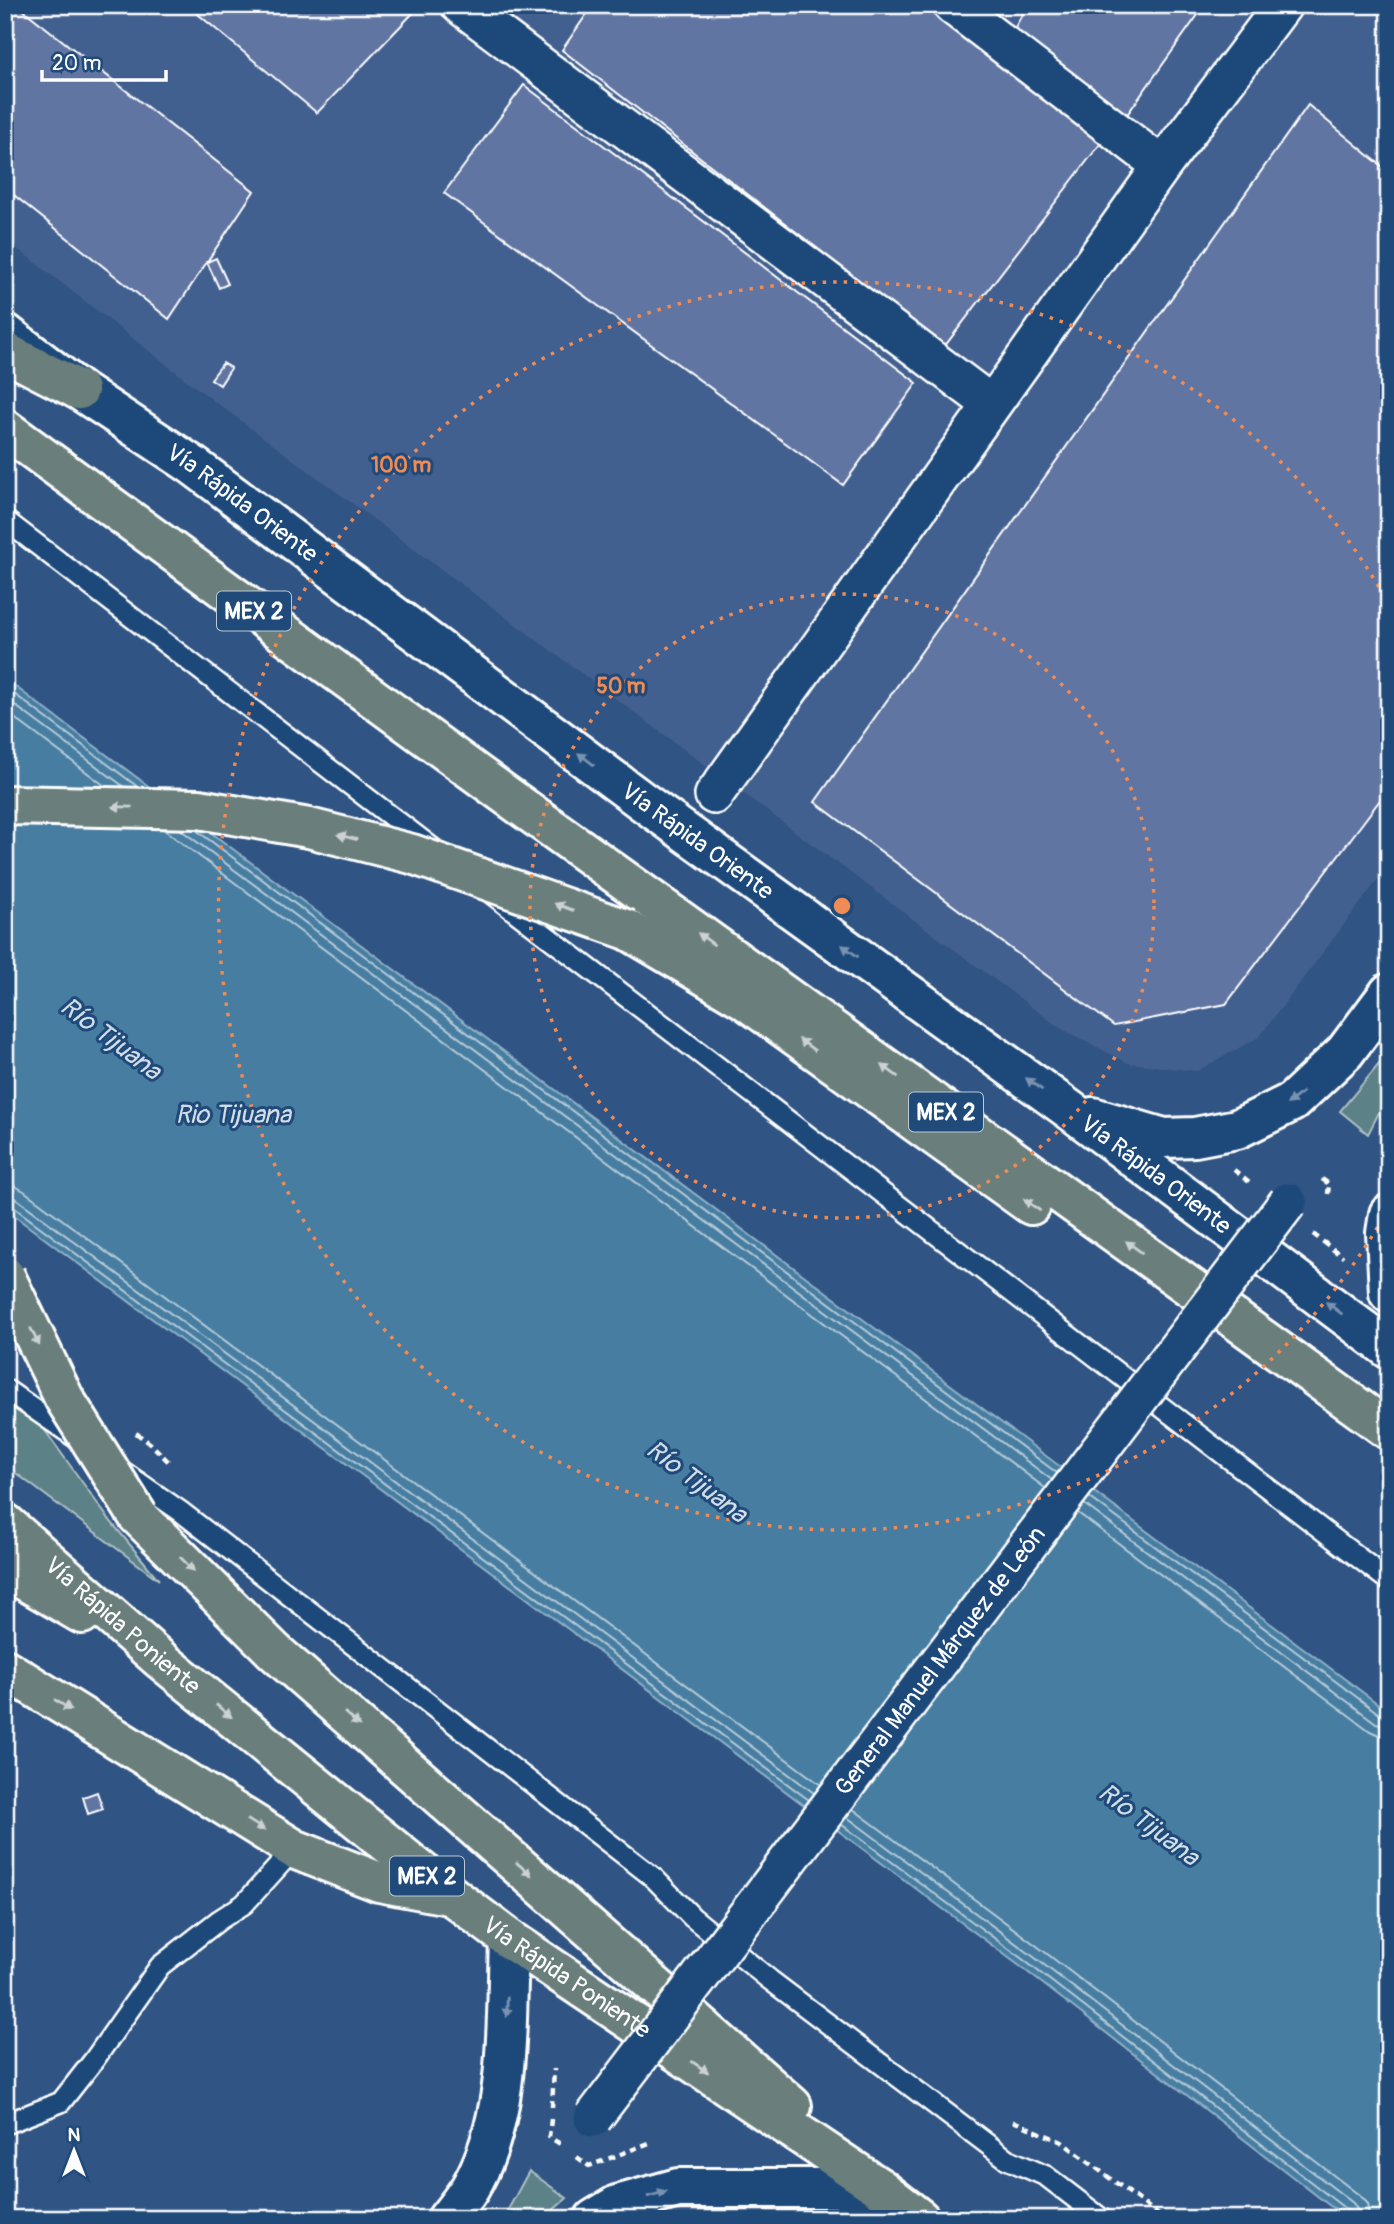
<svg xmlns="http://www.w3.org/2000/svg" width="1394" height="2224" viewBox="0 0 1394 2224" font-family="Pangolin,sans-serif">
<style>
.built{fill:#43618f}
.green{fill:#5c8187;stroke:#aec0c3;stroke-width:2}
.water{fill:#467da1;stroke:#90b1c7;stroke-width:2}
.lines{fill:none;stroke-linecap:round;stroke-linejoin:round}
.shore{stroke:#b5cbd9;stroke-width:2}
.building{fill:#6174a1;stroke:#fff;stroke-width:2}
.lane-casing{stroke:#fff;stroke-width:24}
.street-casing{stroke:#fff;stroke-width:42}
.secondary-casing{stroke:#fff;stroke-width:44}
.highway-casing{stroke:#fff;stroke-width:44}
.path{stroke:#fff;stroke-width:4.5;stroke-dasharray:7 5;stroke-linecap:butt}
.lane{stroke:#1f4a7a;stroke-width:19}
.street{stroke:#1f4a7a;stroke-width:37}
.secondary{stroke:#1f4a7a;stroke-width:38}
.highway{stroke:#6b7f7c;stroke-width:38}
.street-bridge-casing{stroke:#fff;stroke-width:42;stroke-linecap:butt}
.highway-bridge-casing{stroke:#fff;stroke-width:44;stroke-linecap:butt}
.street-bridge{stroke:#1f4a7a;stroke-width:37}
.highway-bridge{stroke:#6b7f7c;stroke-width:38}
.oneway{fill:#7992af}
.oneway2{fill:#cbd2d1}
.ring{fill:none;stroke:#ef8b55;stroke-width:3.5;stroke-dasharray:3.5 7}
.labels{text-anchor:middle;stroke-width:6;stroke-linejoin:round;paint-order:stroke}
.shield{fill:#1f4a7a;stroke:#bcc9d7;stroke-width:2}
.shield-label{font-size:23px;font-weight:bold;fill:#fff}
.street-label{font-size:24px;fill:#fff;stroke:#1f4a7a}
.water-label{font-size:26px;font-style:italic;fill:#d1dee8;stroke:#1f4a7a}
.centre{fill:#ef8b55;stroke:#1f4a7a;stroke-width:3.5}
.ring-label{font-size:21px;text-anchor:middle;font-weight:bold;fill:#ef8b55;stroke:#1f4a7a;stroke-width:6;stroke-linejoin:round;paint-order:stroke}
</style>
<rect width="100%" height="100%" fill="#305484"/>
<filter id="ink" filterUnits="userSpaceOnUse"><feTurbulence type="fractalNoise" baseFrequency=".0143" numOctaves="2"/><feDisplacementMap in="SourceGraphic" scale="14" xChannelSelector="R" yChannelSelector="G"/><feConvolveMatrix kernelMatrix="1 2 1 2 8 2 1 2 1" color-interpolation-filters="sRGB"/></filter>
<g filter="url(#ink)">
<path class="built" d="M5,5H1389V865L1259,1037L1197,1071L1128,1063L1060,1028L198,389L5,239Z"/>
<path class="green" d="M1389,1052V1093L1368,1134L1340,1111Z
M5,1375L108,1518L159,1580L5,1465Z
M529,2171L567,2198L543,2219H503Z"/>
<path class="water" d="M5,679L1389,1712V2219H1347L1021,1967L5,1209Z"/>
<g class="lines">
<path class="shore" d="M5,687L138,787
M5,698L123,786
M5,711L105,786
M163,829L1045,1488
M181,830L1052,1480
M196,830L1057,1473
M5,1185L15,1186L24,1191L821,1785
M5,1196L17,1199L814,1793
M5,1204L12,1206L809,1800
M1089,1497L1382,1716L1389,1717
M1084,1504L1376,1723L1389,1726
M1078,1513L1370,1731L1379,1735L1389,1737
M853,1809L1037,1946L1359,2195L1367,2204L1370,2219
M847,1817L1030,1954L1353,2203L1358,2211L1359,2219
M841,1824L1025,1961L1347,2210L1351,2219"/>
</g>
<path class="building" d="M5,5H17L254,191L169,319L5,188Z
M187,5H403L413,13L317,113Z
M593,5H927L1104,139L944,347L562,50Z
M1027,5H1205L1126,116L1010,37Z
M524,85L917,383L843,485L444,193Z
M1308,105L1389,172V788L1226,1004L1114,1026L815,802Z
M216,258L228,284L219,288L207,262Z
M223,363L231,368L220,385L211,379Z
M97,1792L103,1809L88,1814L83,1797Z"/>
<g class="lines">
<g class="lane-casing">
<path id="lane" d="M5,520L435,850
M492,894L1389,1581
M5,1389L79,1440
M118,1468L180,1511L653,1877L692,1917L770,1980L1007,2159L1046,2176L1102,2219
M5,2124L61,2102L94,2060L160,1966L219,1920L244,1904L294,1849"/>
</g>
<g class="street-casing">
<path id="street" d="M460,5L991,404
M952,5L1162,166
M714,795L1162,166L1283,5"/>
</g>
<g class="secondary-casing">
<g id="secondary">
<path id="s1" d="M5,333L79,390L191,464L642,801L1070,1110L1389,1349"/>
<path d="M1093,1117L1164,1138L1195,1137L1237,1129L1292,1102L1345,1052L1389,993"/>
<path d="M1389,1214L1386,1233L1389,1293"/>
<path d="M447,2219C455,2209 463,2199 470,2188C512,2117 506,2019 509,1939"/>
<path d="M594,2219L617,2205L678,2188H880L893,2200"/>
</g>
</g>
<g class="highway-casing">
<g id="highway">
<path d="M5,352L79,390"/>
<path d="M5,429L503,793L1389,1430"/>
<path d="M628,930L744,999L1031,1205"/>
<path d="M138,1516L275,1652L792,2106"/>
<path id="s2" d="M5,1523L161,1660L452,1896L509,1939L880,2188L920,2219"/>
<path d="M5,1569L82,1614"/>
<path d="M5,1669L294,1849L379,1882L448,1895"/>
</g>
</g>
<path class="path" d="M1234,1170L1252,1184
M1322,1179L1329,1184L1328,1194
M1313,1234L1343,1257
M136,1433L151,1444L169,1462
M552,2107L554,2069
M551,2119L549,2137L562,2145
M1013,2121L1062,2142L1164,2219
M577,2157L589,2166L652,2142"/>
<use href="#lane" class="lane"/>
<use href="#street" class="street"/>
<use href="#secondary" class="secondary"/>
<use href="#highway" class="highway"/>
<g class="street-bridge-casing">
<g id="street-bridge">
<path id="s3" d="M593,2118L1288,1202"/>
</g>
</g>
<g class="highway-bridge-casing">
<path id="highway-bridge" d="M5,805L199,809L309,828L412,854L628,930
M5,1276L64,1398L138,1516"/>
</g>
<use href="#street-bridge" class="street-bridge"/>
<use href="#highway-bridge" class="highway-bridge"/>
</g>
<defs><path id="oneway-solid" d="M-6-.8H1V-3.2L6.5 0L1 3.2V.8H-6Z" transform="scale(1.75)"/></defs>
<g class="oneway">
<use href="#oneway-solid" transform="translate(586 759) rotate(-143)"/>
<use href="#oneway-solid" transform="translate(850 951) rotate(-144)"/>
<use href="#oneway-solid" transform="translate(1034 1084) rotate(-144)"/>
<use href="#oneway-solid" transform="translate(1295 1098) rotate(142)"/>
<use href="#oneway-solid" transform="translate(1334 1308) rotate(-143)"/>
<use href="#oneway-solid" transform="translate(507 2007) rotate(92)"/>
<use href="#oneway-solid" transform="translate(657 2194) rotate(-16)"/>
</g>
<g class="oneway2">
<use href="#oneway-solid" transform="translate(122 807) rotate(-179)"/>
<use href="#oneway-solid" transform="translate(347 837) rotate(-166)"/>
<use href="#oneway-solid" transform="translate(564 907) rotate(-160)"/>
<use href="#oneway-solid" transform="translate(706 939) rotate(-144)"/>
<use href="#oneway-solid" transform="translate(807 1045) rotate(-144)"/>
<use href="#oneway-solid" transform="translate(890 1071) rotate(-144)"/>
<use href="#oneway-solid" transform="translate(1032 1205) rotate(-145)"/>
<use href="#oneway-solid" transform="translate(1134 1247) rotate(-144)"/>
<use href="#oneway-solid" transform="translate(35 1337) rotate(64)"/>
<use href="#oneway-solid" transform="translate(187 1564) rotate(45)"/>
<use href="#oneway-solid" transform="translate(63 1705) rotate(32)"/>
<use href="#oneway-solid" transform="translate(224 1711) rotate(39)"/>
<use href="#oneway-solid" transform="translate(352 1719) rotate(41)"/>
<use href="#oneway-solid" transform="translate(256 1825) rotate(32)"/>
<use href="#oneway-solid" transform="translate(524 1869) rotate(41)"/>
<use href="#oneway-solid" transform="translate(700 2067) rotate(34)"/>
</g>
</g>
<g class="ring">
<circle cx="842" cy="906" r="312"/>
<path d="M1388 1209A624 624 0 1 1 1388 603"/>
</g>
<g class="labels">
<g class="shield">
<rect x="217" y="591.5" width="74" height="39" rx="5"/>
<rect x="909" y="1092.5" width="74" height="39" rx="5"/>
<rect x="390" y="1856.5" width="74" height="39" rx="5"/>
</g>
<g class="shield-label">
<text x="254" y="619">MEX 2</text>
<text x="946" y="1120">MEX 2</text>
<text x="427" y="1884">MEX 2</text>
</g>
<g class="street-label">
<text dy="8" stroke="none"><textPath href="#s1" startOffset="292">Vía Rápida Oriente</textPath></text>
<text dy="8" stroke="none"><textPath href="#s1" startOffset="859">Vía Rápida Oriente</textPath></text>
<text dy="8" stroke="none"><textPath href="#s1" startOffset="1426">Vía Rápida Oriente</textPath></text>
<text dy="8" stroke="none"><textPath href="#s2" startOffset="156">Vía Rápida Poniente</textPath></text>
<text dy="8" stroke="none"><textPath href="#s3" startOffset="574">General Manuel Márquez de León</textPath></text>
<text dy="8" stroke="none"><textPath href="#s2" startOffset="723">Vía Rápida Poniente</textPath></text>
</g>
<g class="water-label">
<text transform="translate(111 1038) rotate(37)" y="9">Río Tijuana</text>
<text x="233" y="1123">Rio Tijuana</text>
<text transform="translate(697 1481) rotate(37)" y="9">Río Tijuana</text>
<text transform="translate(1149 1824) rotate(37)" y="9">Río Tijuana</text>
</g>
</g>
<circle cx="842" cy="906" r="10" class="centre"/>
<g class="ring-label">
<text x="401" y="472">100 m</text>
<text x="621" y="693">50 m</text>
</g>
<rect width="1394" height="2224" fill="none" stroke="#1f4a7a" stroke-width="28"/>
<rect x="14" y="14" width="1366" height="2196" fill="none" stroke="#fff" stroke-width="2.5" filter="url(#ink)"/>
<g transform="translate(74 2151)" stroke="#1f4a7a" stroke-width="5" paint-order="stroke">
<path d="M0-5L12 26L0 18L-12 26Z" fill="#ffffff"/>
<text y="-10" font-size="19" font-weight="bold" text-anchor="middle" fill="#ffffff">N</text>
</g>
<path d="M42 70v10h124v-10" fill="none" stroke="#ffffff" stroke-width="3.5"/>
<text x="52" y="70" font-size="21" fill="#ffffff" stroke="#1f4a7a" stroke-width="5" paint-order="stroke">20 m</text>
</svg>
